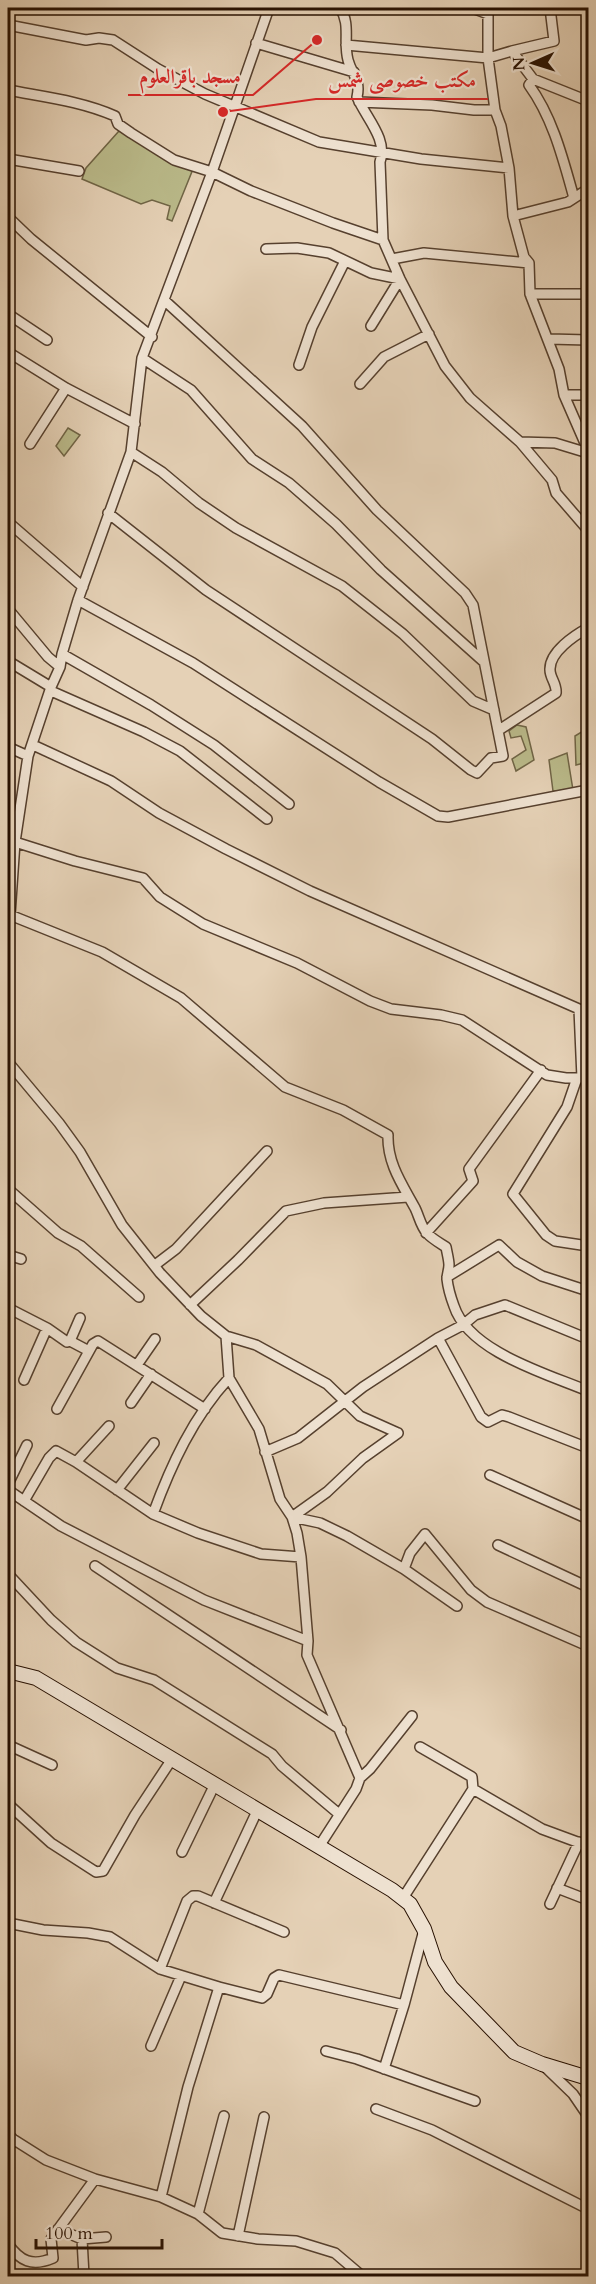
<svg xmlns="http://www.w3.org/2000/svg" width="596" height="2284" viewBox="0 0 596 2284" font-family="Cardo,Amiri,serif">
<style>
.green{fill:#baba8a;stroke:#706546;stroke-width:1.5}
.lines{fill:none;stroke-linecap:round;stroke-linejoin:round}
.street-casing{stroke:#56402e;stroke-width:12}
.secondary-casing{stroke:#271001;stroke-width:16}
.street{stroke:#eee1d0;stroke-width:9}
.secondary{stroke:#eee1d0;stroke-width:14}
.leader{fill:none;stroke:#d62828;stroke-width:2}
.callout-dot{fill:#d62828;stroke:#eee1d0;stroke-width:2}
.callout-label{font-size:20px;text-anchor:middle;font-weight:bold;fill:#d62828;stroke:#eee1d0;stroke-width:4.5;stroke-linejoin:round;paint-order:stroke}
</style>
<rect width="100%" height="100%" fill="#e5d1b6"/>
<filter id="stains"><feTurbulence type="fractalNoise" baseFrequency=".00333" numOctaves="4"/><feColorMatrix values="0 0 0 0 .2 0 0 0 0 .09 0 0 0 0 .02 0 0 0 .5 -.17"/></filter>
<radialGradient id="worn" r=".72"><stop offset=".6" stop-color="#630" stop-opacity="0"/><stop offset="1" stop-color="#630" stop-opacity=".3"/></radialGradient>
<path class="green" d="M119,131L193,169L172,221L167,219L170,206L152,200L141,204L82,179L86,168Z
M68,428L80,435L64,456L56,446Z
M517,725L526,727L534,760L516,771L512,759L526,750L521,736L511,738L509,731Z
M588,728V762L576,765L575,736Z
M567,753L573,790L553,791L549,760Z"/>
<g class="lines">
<g class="street-casing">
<path id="street" d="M340,8C351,24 343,42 348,60C352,75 361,80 357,97C366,118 388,139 380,162L383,240L400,279L445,366L470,398L520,442L552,480L556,493L588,530
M472,8L488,14
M488,8V58L495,110L501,126L509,168L513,216L524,257L529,263L530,294L559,369L564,395L588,450
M8,25L86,40L99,38L113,40L158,69L205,94L319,142L421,159L509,168
M256,43L354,72
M346,45L488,58L512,51L533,79L588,101
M512,51L554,41L550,8
M533,79L529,85C553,118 563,159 574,198
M8,90C44,97 81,101 115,116L118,124L131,133L174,160L212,172L251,191L333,223L383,240
M359,102L432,105L474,110H495
M8,159L79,171
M513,216L568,202L588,189
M8,217L31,239L152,337
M266,249L297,248L329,253L371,273L400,279L371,326
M392,259L424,253L529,263
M530,294H588
M8,314L47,340
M549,339L588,340
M8,352L66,388L135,424
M142,358L191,390L252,459L289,483L336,524L381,570L484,662
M299,365L312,327L345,261
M360,384L384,357L429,334
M564,395H588
M520,442L555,443L588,453
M30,444L66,388
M131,452L162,472L199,503L236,528L342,586L403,634L473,701L494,710
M108,513L206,590L432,739L471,770L477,773L491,758L503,756L473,605L465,593L377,510L302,426L164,300
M8,522L83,587
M78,600L193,663L379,782L438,816L448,817L588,790
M8,609L48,657L60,667
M62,654L151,705L214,745L289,804
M8,661L51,687
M51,691L144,732L180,751L267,819
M499,730L556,693C557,684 550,678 550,670C549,652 575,635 588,628
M33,745L111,781L159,813L226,849L310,891L579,1009L582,1078
M8,747L28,756
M15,842L75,861L143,878L160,897L203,924L297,963L370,1001L391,1009L441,1015L462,1020L547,1075L566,1078H588
M10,915L102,952L181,998L285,1087L343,1110L388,1135C387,1163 402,1184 415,1208C419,1216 421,1227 427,1233C432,1239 440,1243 446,1247C447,1253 449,1260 449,1265C449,1270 447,1274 447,1279C448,1288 451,1298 454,1306C469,1352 548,1374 588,1391
M8,921L10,915L15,842L28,756L51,687L60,667L62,654L78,600L131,452L142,358L212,172L269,8
M8,1062L59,1123L80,1152L122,1225L160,1273L201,1316L226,1336L256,1345L327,1384L360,1416L398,1433
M577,1078L567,1107L513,1194L546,1235L555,1241L588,1246
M8,1189L58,1233L81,1246L139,1297
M426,1233L473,1181L469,1169L541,1070
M8,1255L21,1259
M155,1265L176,1249L267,1151
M447,1277L499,1245L517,1262L542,1276L588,1291
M190,1305L238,1260L286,1211L324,1203L408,1197
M8,1308L47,1328L67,1342L70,1341L80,1318
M226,1336L229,1378L259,1429L280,1499L292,1517L297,1533L301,1557L308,1641L307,1655L360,1778L356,1789L320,1845
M438,1338L481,1417L488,1422L502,1415L509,1417L588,1448
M70,1341L89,1351
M137,1365L155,1339
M24,1380L47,1328
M131,1403L151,1374
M57,1409L93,1344L98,1341L205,1409
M265,1452L298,1438L363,1387L438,1338L463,1325L475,1315L505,1305L588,1339
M76,1462L109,1426
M490,1475L588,1519
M8,1484L27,1445
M8,1490L61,1526L204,1600L308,1641
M117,1490L154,1443
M24,1501L49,1458L56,1451L76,1462L153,1514L198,1533L261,1554L301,1557
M153,1514C171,1465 193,1417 229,1378
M292,1517L320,1523L347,1536L404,1569L457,1606
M292,1517L327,1492L363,1458L398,1433
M498,1545L588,1587
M95,1566L341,1730
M404,1569L410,1553L425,1534L471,1590L487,1602L588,1646
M8,1574L51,1620L76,1642L117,1668L154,1680L272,1754L282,1766L339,1814
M8,1745L52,1765
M360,1778L370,1769L412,1716
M473,1789L542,1829L588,1846
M8,1804L51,1843L96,1872L103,1871L135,1815L172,1759
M182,1852L215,1784
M557,1888L588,1900
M403,1898L473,1789L472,1777L420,1747
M214,1903L258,1809
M550,1904L579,1842
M8,1923L43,1930L88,1933L110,1937L160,1969L219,1987L262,1998L267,1994L274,1978L279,1975L404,2005
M160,1969L187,1901L193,1896H198L284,1932
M151,2046L181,1976
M326,2051L357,2059L475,2101
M544,2066L573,2094L588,2116
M384,2069L404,2005L424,1930
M376,2109L432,2130L588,2209
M8,2136L46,2160L95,2179L161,2197L198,2214L222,2233L258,2239L296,2241L335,2253L362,2276
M8,2150L12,2138
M161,2197L188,2087L219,1987
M198,2214L224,2116
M58,2229L82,2239L106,2237
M238,2236L264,2117
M82,2239L84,2276
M8,2244C20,2261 32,2267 53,2258L51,2239L95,2179"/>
</g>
<g class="secondary-casing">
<path id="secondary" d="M8,1671L36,1678L392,1890L410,1904L424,1929L435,1962L451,1987L514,2052L542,2064L588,2078"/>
</g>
<use href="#street" class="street"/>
<use href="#secondary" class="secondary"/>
</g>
<path class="leader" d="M317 40L253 95H128M223 112L316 99H488"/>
<g class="callout-dot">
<circle cx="317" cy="40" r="6"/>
<circle cx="223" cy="112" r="6"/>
</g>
<g class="callout-label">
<text x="190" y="83">مسجد باقرالعلوم</text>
<text x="402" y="87">مکتب خصوصی شمس</text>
</g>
<rect width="596" height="2284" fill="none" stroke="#e5d1b6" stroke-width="30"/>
<rect x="9" y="9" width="578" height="2266" fill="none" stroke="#271001" stroke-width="3"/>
<rect x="15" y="15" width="566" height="2254" fill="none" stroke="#271001" stroke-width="1.5"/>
<g transform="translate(533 63) rotate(267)" stroke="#eee1d0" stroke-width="4.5" paint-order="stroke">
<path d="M0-4.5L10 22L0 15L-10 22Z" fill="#271001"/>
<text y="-9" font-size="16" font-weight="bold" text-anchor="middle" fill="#271001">N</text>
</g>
<path d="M36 2239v9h126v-9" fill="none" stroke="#271001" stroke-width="3"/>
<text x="45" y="2239" font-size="18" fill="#271001" stroke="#eee1d0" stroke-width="4.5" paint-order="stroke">100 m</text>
<rect width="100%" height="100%" filter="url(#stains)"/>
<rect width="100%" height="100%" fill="url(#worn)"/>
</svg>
